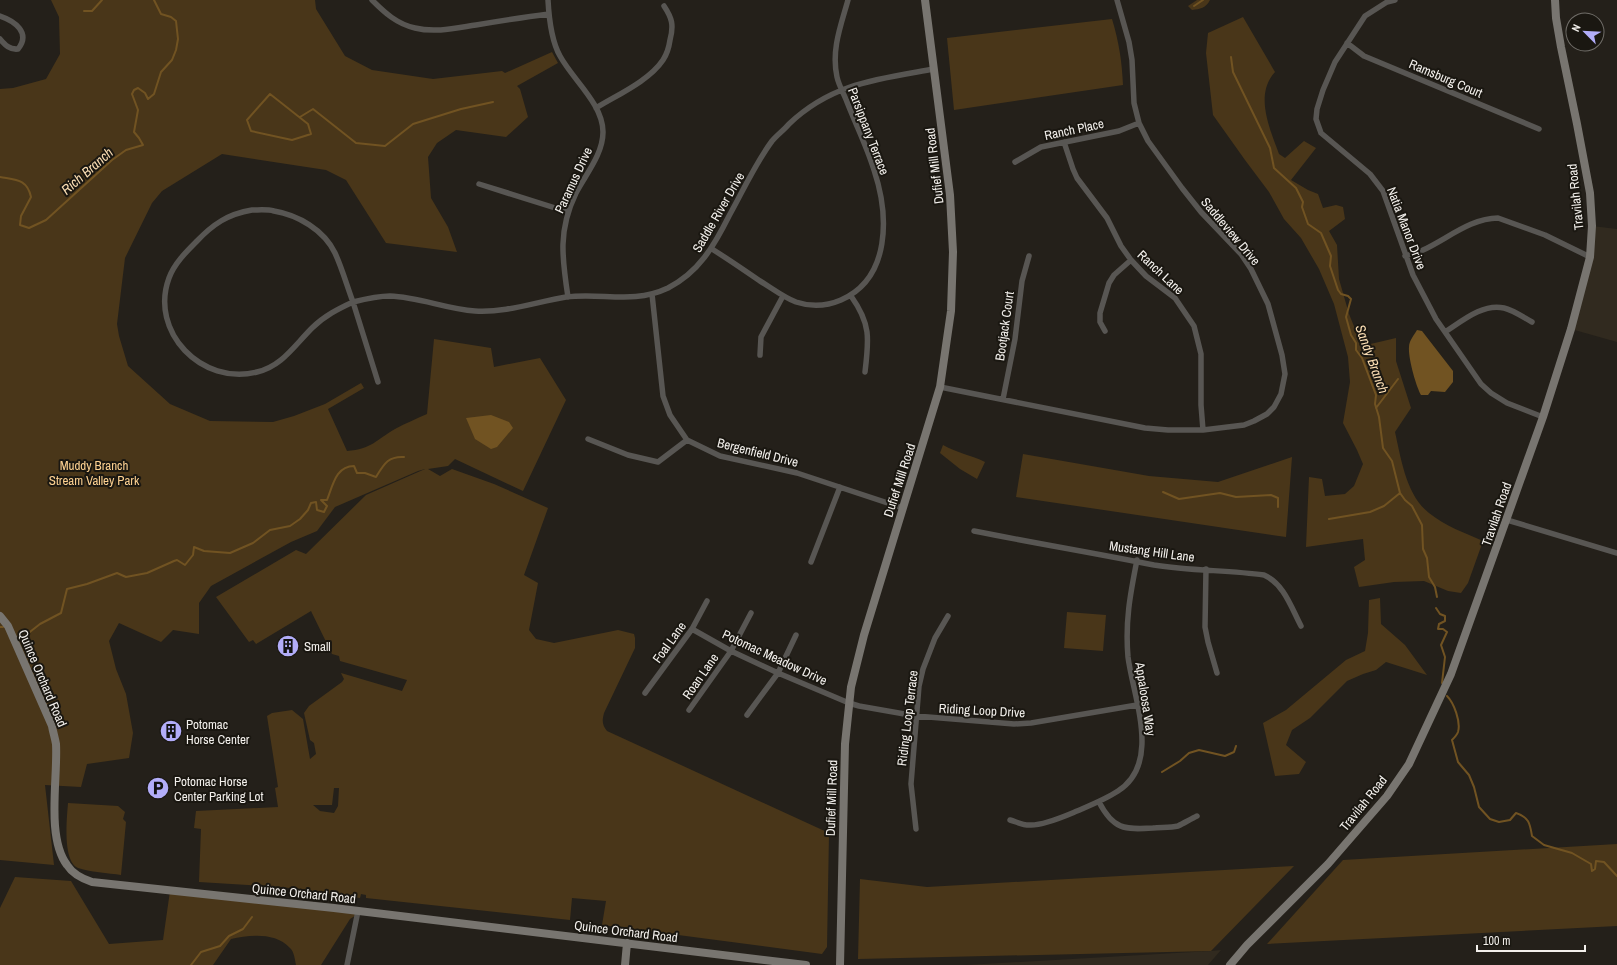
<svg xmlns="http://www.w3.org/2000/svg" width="1617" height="965" viewBox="0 0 1617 965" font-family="'Archivo Narrow',sans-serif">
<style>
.built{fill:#312a1f}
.green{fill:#493619;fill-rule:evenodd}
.water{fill:#715322}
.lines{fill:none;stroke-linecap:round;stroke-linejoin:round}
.stream{stroke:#715322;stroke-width:2}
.street{stroke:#585653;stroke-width:5.5}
.secondary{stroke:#787570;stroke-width:8}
.labels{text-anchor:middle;stroke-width:4;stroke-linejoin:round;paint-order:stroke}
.street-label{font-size:13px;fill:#f3f0ec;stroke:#1a1711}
.park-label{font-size:13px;fill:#fdd191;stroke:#1a1711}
.poi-label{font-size:13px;fill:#f3f0ec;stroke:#1a1711;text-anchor:start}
.water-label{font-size:14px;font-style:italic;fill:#faddb3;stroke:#1a1711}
</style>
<rect width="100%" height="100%" fill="#24201a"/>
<path class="built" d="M1592,226L1617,229V342L1571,329Z
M1221,950L1208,965H966L1211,951Z"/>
<path class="green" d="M51,0H315L316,9L345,56L372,70L433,79L502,71L505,73L552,52L558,63L517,86L520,89L528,117L506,137L456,130L437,143L428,157L431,198L448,227L457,252L386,243L346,180L326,170L222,154L162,191L152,203L125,258L117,324L119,336L128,366L170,404L210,421L273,422L294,416L325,404L361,383L364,388L328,409L347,451C372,449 376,440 395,429C406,423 416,419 427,414L434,339L491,348L494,367L540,358L566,400L523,491L455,459L448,466L428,469L440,476L452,469L494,484L548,508L524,575L538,583L529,630L536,639L554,643L618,630L634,634L635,638V648L604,713C602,721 602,725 607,731L829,833L827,947L822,954L602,925L606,901L572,898L570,920L366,898V895L361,894L360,898L282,887L199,882L201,829L194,828L196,811L278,807L275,788L278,787L267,716L272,713L292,710L303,719L310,759L316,754L314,743L310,740L304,713L309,706L342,682L344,679L341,673L402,691L407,680L340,661L339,656L332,654L311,611L256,644L253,640L249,642L216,597L296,550L306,554L366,495L425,469L418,471L335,507L317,531L291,542L211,586L199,603V634L173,630L161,642L119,623L109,641L116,669L126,694L133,733L129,758L87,764L81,787L45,785L54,865L0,860V89L13,88L46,79L60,54L59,17ZM334,788H339L338,806L334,813L320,811L313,805H332Z
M1197,0H1210C1206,8 1200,9 1192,10L1188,6Z
M1243,17L1275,72C1254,95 1270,129 1279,154L1285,158L1304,141L1316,148L1291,180L1308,190L1318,194L1323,208L1336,205L1343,207L1345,219L1329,231L1337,245L1339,279L1349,314L1362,346L1396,338V361L1411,408L1395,432C1401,458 1406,495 1429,513C1445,526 1465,533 1483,541L1468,583L1461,593L1448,591L1424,581L1394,582L1359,587L1354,567L1365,560L1363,539L1306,547L1309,477L1322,479L1325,496L1345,494L1354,486L1363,464L1357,450L1343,423L1350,382L1348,357L1334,304L1319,269L1301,238L1284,219L1269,192L1245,160L1213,115L1206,53L1208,33Z
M1112,19C1119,42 1122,62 1123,85L954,110L947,38Z
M943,445C957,453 971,455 985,462L977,479L960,469L940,453Z
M1023,454L1149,476L1218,482L1292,457L1286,537L1016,497Z
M1380,598L1381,624L1405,645L1427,675L1386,662L1376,670L1363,674L1347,681L1310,718L1292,730L1286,745L1306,762L1299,774L1275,776L1263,723L1286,710L1346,660L1365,651L1368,633L1369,600Z
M1067,612L1106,615L1103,651L1064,648Z
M68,803L118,806L125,812L123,819L126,822L121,875C109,873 89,872 78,868C62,861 67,817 68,803Z
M1617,844V926L1267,944L1343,860Z
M1294,866L1211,951L858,959L860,879L927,887Z
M15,877L71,881L109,944L163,940L170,891L361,912L350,919L321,965H296C295,960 294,951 290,948C275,932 250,935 231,939L213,965H0V908Z"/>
<path class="water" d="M1417,330L1422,331L1453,371V382L1445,392L1431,391L1428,395H1421C1416,386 1408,358 1409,347C1409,341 1414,335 1417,330Z
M491,415L509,422L513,428L497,447L491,449L475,439L466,418Z"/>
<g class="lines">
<path class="stream" d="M1194,6L1203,0
M84,11H92L102,0
M1231,57L1233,72L1270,148L1274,168L1296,188L1303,202L1302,207L1308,224L1321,233L1331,256L1330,266L1338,290L1341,294L1348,296L1351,299L1346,317L1351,335L1356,343V350L1362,358L1376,395L1375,404L1379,417L1383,448L1392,461L1400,493L1405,500L1412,506L1422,525L1423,549L1427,558L1429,577L1435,587L1437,597
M270,94L308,124L311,134L292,140L251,131L247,120Z
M300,117L313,109L356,143L385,146L413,124L461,109L493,102
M0,177C16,180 27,179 31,197L21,216L20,225L29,228L46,220L112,160L126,150L143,145L139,138L134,132L138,110L132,94L134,90L138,88L145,93L148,99L154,94L161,72L172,60L176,50L178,39L176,21L171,17L161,14L154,0
M1376,408L1398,379
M1163,492L1179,499L1220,493L1236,497L1271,495L1278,498V507
M1329,519L1370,512L1384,506L1400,493
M1436,608L1440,614L1445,616V621L1439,624L1438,629H1443L1447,632L1441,645L1445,657L1442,683
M0,627H3
M26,635L40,624L61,613L67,589L87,584L117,573L126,577L147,573L174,561L177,560L185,565L193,555L194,547L204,551L230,553L253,543L270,530L290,526L300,519L308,510L311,503L316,502L317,510L324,512L327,506L321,500H327C333,485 336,466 354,466L357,473H365L376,477C384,464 388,456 404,457
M1447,696C1454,703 1461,722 1458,732C1457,735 1454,738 1452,740L1458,762L1469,775L1474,787L1479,807L1490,819L1499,822L1510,820L1516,813C1529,817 1530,824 1532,836L1544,845L1572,853L1591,864L1592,871L1595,869L1596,861L1604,862L1617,876
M1162,772L1180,761L1189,753L1199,750L1225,756L1234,752L1236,746
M191,965L201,952L220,946L229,936L243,929L252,917"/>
<path class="street" d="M372,0C385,13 397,24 415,28C435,33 456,28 476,25C500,21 525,17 549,14
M548,0C549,19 551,40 560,56C573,80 603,104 603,132C603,154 586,174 576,193C558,230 562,258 568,297
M1395,0L1387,2L1365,16L1335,62L1323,90L1317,109L1316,119L1321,133L1370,174L1383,191L1413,275L1436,319L1481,384L1491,393L1507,403L1543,417
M0,16C15,21 31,33 18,49C10,50 5,45 0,39
M1347,43L1364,56L1539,129
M596,108C617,95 649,81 663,60C667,54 669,47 670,40C674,25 672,18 664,6
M1064,142L1073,169L1077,178L1107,218L1121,246L1131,260L1146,276L1175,298L1194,326L1201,354V405L1203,430
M1015,162L1041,147L1119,131L1139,123
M479,184L568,212
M252,210C259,210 267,209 274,211C298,215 324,230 335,253C342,268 347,286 353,302C338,309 324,316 312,328C294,346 282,366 257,372C202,386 149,332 169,278C174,264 186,252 196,242C213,224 228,214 252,210Z
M712,249C728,259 744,270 760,281C772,288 783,297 796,302C811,307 827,306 841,300C891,278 889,215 874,170C867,147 856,125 847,102C844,94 839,86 837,77C831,50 841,25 848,0
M1405,256C1411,254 1418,252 1423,250C1447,239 1471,218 1498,218L1545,235L1590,257
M652,294L663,396L670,415L687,440L720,456L797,473L903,508
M851,296C871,324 869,339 865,372
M1105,331L1100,322V313L1109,283L1114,275L1131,260
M1445,332C1462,321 1483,303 1504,308C1513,310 1523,317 1532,322
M760,355L761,337L783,296
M378,382L353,302C365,299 377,296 390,296C419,297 446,309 475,311C505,313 536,302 566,297C602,292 632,305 668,288C699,272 714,246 729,216C743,191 755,164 772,141C777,135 784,130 789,124C832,83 878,79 934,69
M940,387L1145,428L1168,430H1203L1244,425L1254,421L1267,414L1274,407L1281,394L1285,374L1282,355L1268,304L1251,269L1241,254L1201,212L1182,188L1148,141L1139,123L1134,103L1132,60L1129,42L1117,0
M1003,399L1015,339L1022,281L1029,256
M588,439L628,455L658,462L687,440
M1507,520L1617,553
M974,531C1034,543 1094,553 1154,565C1190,571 1228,570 1264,575C1284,584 1291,607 1301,626
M811,562L840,487
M1206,569L1205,627L1208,642L1217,673
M692,629L731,651L778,673L849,703L859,706L916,716L1014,724L1031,723L1137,705
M645,693L692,629L707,601
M689,710L731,651L751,613
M747,715L778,673L796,635
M1099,802C1113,829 1124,830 1153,828C1160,827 1170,828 1178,826C1184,823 1191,819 1197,816
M1010,820C1017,822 1024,826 1031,825C1045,825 1065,816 1077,811C1091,805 1106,799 1118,791C1162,763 1133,697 1128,657C1125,622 1130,595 1137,560
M916,829L911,784L919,686L923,669L935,638L948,616
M347,965L358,911"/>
<path class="secondary" d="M0,616L8,626L52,726C53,732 55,738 56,744C58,778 46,837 67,865C72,873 83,879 92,882L334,908L806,965
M625,965L627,943
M840,965L845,744L851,687L864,635L940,387L951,311L953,252L950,195L925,0
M1230,965L1247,945L1328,864L1387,796L1409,764L1451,674L1543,417L1571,329L1590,257L1592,226L1590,193L1577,124L1561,47L1556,18L1555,0"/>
</g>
<defs>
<g id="building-disc" transform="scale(1.15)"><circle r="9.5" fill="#b2adf9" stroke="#1a1711"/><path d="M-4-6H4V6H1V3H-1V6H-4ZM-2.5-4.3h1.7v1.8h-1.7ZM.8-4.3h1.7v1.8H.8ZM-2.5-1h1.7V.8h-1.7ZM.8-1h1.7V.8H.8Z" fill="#111"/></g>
<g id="parking-disc" transform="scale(1.15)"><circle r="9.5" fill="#b2adf9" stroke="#1a1711"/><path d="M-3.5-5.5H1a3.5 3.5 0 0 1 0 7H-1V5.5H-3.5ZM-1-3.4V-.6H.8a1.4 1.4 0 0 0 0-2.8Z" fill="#111"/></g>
</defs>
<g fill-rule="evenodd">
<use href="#building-disc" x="288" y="646"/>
<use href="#building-disc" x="171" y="731"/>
<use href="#parking-disc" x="158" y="788"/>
</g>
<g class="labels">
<g class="street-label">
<text transform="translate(1446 78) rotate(23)" y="5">Ramsburg Court</text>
<text transform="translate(1074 129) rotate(-12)" y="5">Ranch Place</text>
<text transform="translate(869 131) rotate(69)" y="5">Parsippany Terrace</text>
<text transform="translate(934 166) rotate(-97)" y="5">Dufief Mill Road</text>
<text transform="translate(573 180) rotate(-65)" y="5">Paramus Drive</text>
<text transform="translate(1575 197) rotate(-96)" y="5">Travilah Road</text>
<text transform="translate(718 212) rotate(-60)" y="5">Saddle River Drive</text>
<text transform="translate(1407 228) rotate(69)" y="5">Natia Manor Drive</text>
<text transform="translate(1231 231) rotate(50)" y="5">Saddleview Drive</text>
<text transform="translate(1161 272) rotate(43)" y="5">Ranch Lane</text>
<text transform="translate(1004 326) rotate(-82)" y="5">Bootjack Court</text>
<text transform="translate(758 452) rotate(14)" y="5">Bergenfield Drive</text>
<text transform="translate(899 480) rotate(-72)" y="5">Dufief Mill Road</text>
<text transform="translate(1496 514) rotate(-71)" y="5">Travilah Road</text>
<text transform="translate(1152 551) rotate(8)" y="5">Mustang Hill Lane</text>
<text transform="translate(669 642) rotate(-54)" y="5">Foal Lane</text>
<text transform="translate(775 657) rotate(25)" y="5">Potomac Meadow Drive</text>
<text transform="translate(700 676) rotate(-55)" y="5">Roan Lane</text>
<text transform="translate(43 678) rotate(67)" y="5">Quince Orchard Road</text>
<text transform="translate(1146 699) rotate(81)" y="5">Appaloosa Way</text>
<text transform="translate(982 710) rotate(3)" y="5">Riding Loop Drive</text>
<text transform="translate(907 718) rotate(-83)" y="5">Riding Loop Terrace</text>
<text transform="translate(831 798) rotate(-88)" y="5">Dufief Mill Road</text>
<text transform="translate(1363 803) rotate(-51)" y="5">Travilah Road</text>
<text transform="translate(304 893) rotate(6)" y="5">Quince Orchard Road</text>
<text transform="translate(626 931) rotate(7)" y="5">Quince Orchard Road</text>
</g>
<g class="park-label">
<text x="94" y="470">Muddy Branch<tspan x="94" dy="15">Stream Valley Park</tspan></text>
</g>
<g class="poi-label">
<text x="304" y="651">Small</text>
<text x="186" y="729">Potomac<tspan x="186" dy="15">Horse Center</tspan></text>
<text x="174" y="786">Potomac Horse<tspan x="174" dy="15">Center Parking Lot</tspan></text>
</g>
<g class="water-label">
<text transform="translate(87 171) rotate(-41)" y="5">Rich Branch</text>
<text transform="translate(1372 359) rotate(70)" y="5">Sandy Branch</text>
</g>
</g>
<g transform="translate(1585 32) rotate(294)"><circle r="19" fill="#1a1711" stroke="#716e69"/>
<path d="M0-3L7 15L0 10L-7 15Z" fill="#b2adf9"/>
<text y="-6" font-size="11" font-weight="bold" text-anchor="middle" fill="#f3f0ec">N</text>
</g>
<path d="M1477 945v6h108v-6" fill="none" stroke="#f3f0ec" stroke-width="2"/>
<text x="1483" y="945" font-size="12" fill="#f3f0ec" stroke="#1a1711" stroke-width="3" paint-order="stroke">100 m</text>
</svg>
